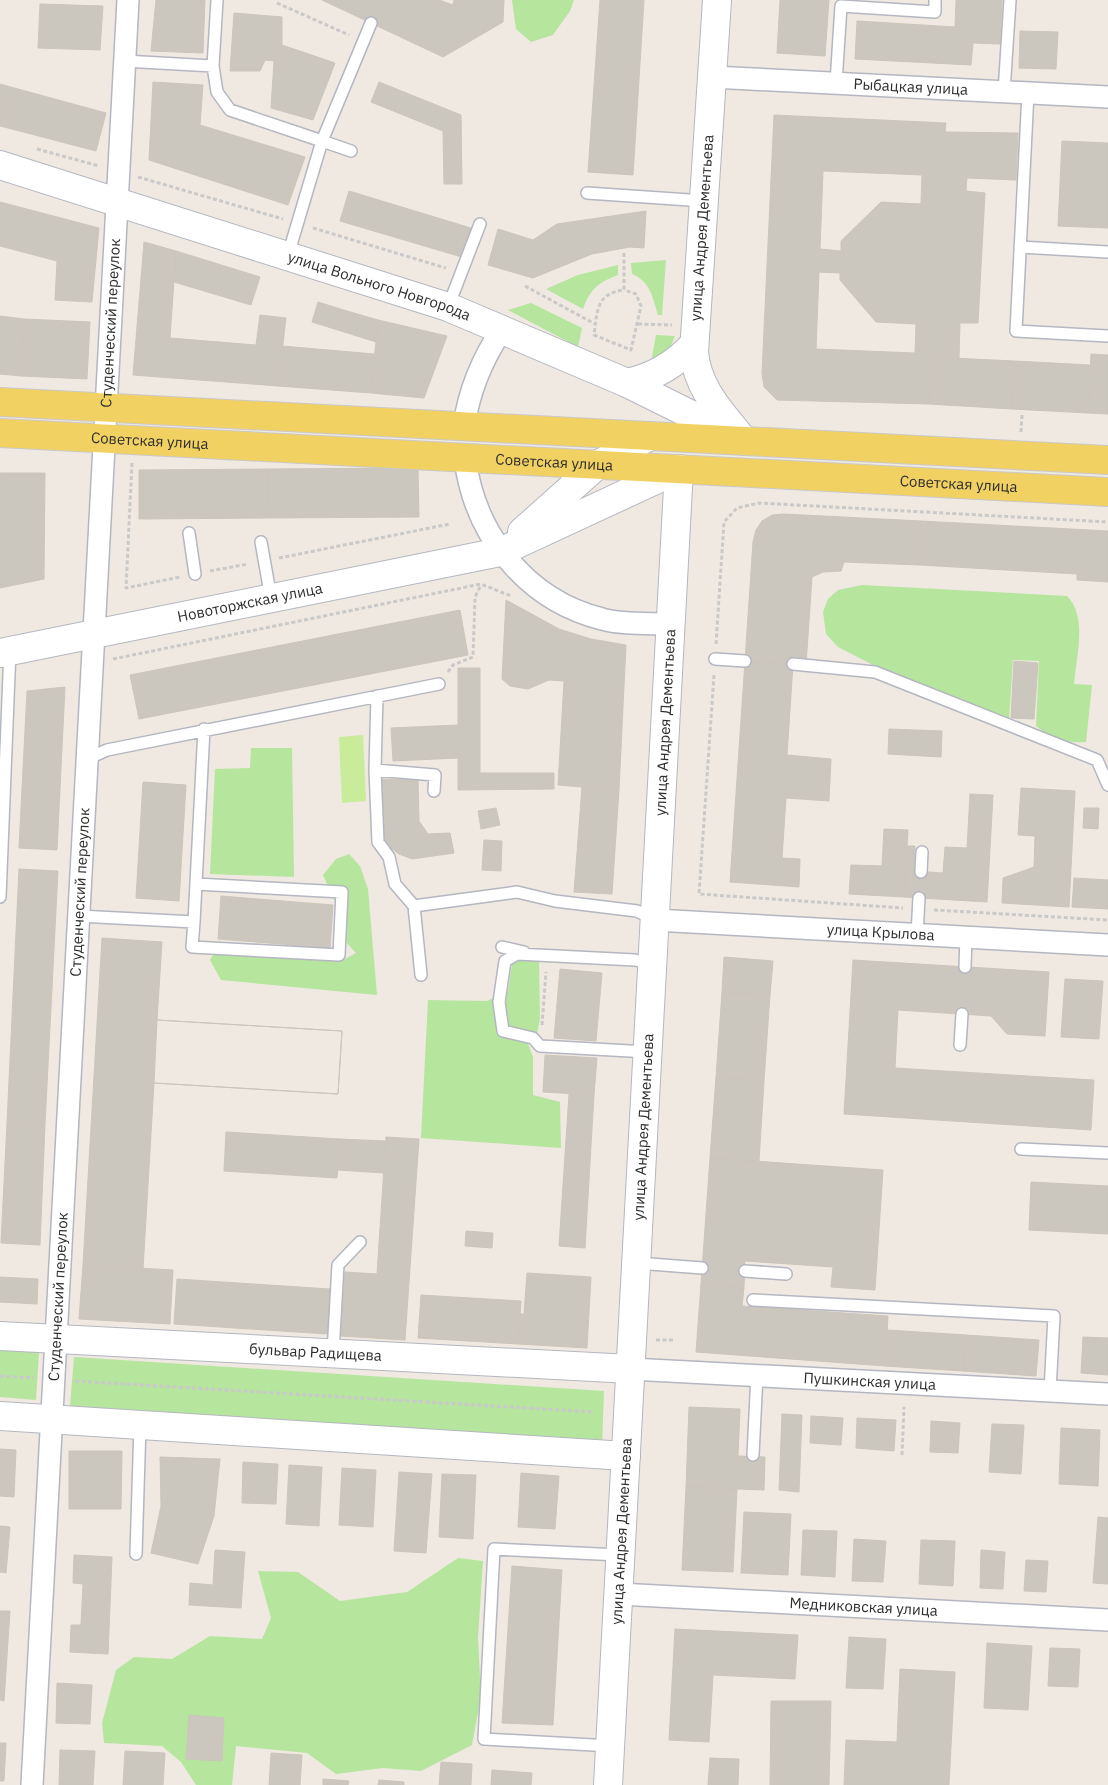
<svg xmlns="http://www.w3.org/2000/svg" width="1108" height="1785" viewBox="0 0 1108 1785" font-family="'IBM Plex Sans',sans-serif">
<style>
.green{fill:#b6e59e}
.pitch{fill:#c9ec9a}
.building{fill:#cbc7bf;stroke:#cbc5ba;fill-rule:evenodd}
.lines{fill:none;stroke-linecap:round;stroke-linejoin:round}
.service-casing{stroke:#b4b7c1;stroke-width:14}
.minor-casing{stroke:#b4b7c1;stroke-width:24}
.tertiary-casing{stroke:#b4b7c1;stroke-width:30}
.secondary-casing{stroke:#b4b7c1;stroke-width:30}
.primary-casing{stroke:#c9c9c9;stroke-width:30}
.path{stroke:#c9c9c9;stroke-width:3;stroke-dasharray:4 2.5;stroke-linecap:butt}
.service{stroke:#fff;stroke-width:11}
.minor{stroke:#fff;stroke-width:21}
.tertiary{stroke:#fff;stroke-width:28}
.secondary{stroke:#fff;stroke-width:28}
.primary{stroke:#f2d163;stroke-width:28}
.labels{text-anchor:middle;stroke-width:5;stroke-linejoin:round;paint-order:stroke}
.street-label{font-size:15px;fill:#2e2e2e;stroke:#fff}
</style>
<rect width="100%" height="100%" fill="#efe9e1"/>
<path class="green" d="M512,0H574L570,11L553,35L531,42L516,29Z
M666,260L662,315H658C653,298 650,281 632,274L631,263Z
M618,265V275C599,282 590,289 583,309L546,289L578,275Z
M531,303L582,328L578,347L508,310Z
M656,335L675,336L670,348L650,368Z
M862,585L1067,596C1088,617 1076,657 1074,684L1092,685L1086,742C1068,744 1049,737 1036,726L1039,661L1013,660L1009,719L877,667L838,647L826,634L823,612L828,599L838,590Z
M251,748H292L294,877L210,874L215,769L250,768Z
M349,854L360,866L368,889L377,995L221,980L210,960L214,953L230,951L343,960L356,953L344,940L336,904L323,875L336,859Z
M522,959L539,961L540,1018L537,1034L524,1033L533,1057V1095L560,1102L561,1148L421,1138L428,1000L487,1001L508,991L512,964Z
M0,1350L39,1352L36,1400L0,1397Z
M74,1357L604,1391L602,1445L70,1406Z
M458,1558L483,1561L478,1638L481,1696L472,1745L421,1771L383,1768L336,1774L307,1753L236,1746L232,1785H196L181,1762L162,1746L104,1743L102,1723L116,1670L134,1657L172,1659L210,1636L262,1639L271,1618L258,1571L298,1572L340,1601L407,1592Z"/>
<path class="pitch" d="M363,735L366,801L342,803L339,737Z"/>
<path class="building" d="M156,0H205L203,53L151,51Z
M322,0H439L453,5L454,0H504L503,22L443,57Z
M600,0H644L633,175L588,172Z
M780,0H829L825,56L777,53Z
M956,0H1002L1000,44L973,43L971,65L855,59L857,21L955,27Z
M40,4L103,6L100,50L38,48Z
M234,13L282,17V45L274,61L265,60L260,71H230Z
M1020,31L1058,32L1056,69L1019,68Z
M282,45L335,63L313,120L271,108L274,61Z
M153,82L203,85L200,125L305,157L288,205L149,160Z
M379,82L461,115L462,184H444L443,131L371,102Z
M0,84L18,89L8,128L0,126Z
M18,89L106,113L96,151L8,128Z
M774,115L946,123L945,132L1018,133L1016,180L967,178L966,191L985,193L978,323H960L959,358L931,357L929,404L777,400L764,387L762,373ZM823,171L922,175L921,204L881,202L841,241V251L820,249ZM819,272L840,273V280L876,322L916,324L915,353L816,349Z
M1062,141L1108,143V228L1058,226Z
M349,191L474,229L465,258L340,221Z
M0,202L99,228L92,302L55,300L57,261L0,246Z
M646,211L644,248L630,247L592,254L533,278L488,265L498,229L533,240L557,224Z
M144,242L176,251L170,338L256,345L260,315L286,318L278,386L133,375Z
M176,251L260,277L251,305L174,282Z
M318,302L347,311L341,331L312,322Z
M347,311L378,320L376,342L341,331Z
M0,316L24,319L21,376L0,374Z
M24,319L90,322L87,379L21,376Z
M378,320L447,336L424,398L371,393Z
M282,346L374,354L371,393L278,386Z
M1091,354L1108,355V414L1088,413Z
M931,357L1014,361L1012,409L929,404Z
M1014,361L1090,365L1088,413L1012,409Z
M418,468L419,517L269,518L268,469Z
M268,469L269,518L139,519V470Z
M0,473H45L44,579L0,588Z
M784,514L921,521L919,565L844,562L841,571L823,572L812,577L806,665L745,661L753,542L756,530L762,521L772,515Z
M921,521L1108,531V582L1077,580V574L919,565Z
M506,600L559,629L591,639L626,645L619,790L558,785L564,681L549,680L528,689L510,686L502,679Z
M460,610L468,655L139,719L130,675Z
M745,661L793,664L787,755L831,759L829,801L786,798L782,858L800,859L799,887L730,882Z
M1014,661L1038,663L1034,719L1011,718Z
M458,668H480V773H554V789L458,790Z
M65,687L57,850L19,848L27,691Z
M458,725V758L393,761L391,728Z
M889,729L942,731L941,757L888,754Z
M380,779L418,780L419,821L428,834L450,833L454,853L412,859L399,854L387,845L382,835Z
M143,782L186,785L179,901L136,898Z
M582,787L619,790L612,894L574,892Z
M1021,788L1075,791L1069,907L1002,903L1003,878L1034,867L1035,836L1018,835Z
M970,794L993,795L987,902L904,897L907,846H915L914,871L943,873L945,847L967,848Z
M496,808L500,825L481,829L478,811Z
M1084,808H1099L1098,829L1083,828Z
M884,829L908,830L904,897L849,894L851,865L882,866Z
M484,840L502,841L501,871L482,870Z
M19,869L58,871L45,1124L7,1123Z
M1074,878L1108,880V909L1072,907Z
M221,896L333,905L330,948L218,939Z
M102,938L162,942L157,1020L342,1031L338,1094L154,1083L143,1269L83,1265Z
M724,957L773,961L770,995L722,992Z
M853,960L1049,972L1045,1036L1007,1034L991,1016L898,1010L895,1068L1094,1080L1091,1130L844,1114Z
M560,969L602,973L596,1041L554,1038Z
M1065,979L1103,981L1099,1039L1061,1037Z
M722,992L770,995L764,1081L716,1077Z
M157,1020L342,1031L338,1094L154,1083Z
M545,1055L597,1058L594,1095L543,1092Z
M716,1077L764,1081L759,1161L710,1158Z
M569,1094L594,1095L585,1248L559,1246Z
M7,1123L45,1124L40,1245L1,1243Z
M226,1132L340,1139L337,1178L224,1171Z
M386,1137L419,1139L405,1340L341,1336L345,1272L377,1274Z
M340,1139L386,1141L384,1173L338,1170Z
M710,1158L883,1170L875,1290L831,1287L833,1267L745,1261L744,1288L701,1284Z
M1031,1182L1108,1186V1234L1029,1230Z
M466,1231L493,1233L492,1248L465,1246Z
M83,1265L173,1270L170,1324L79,1319Z
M527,1273L591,1277L587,1348L518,1344L520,1314H524Z
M0,1277L38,1279L37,1304L0,1302Z
M177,1279L330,1289L327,1334L174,1324Z
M701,1284L744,1288L742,1306L888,1316L885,1366L696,1352Z
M421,1295L521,1301L518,1344L418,1338Z
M887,1330L966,1335L963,1371L885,1366Z
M966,1335L1039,1340L1036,1376L963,1371Z
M1083,1337L1108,1338V1375L1081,1373Z
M689,1407L740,1409L738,1456L765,1457L764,1490L686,1487Z
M782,1414L802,1415L799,1492L779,1490Z
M811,1416L843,1418L841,1445L810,1443Z
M857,1418L896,1420L894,1451L856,1448Z
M931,1421L960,1423L958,1453L930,1452Z
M992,1424L1024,1425L1021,1474L989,1472Z
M1061,1428L1100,1430L1098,1486L1059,1484Z
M0,1449L16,1450L14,1497L0,1496Z
M69,1451H122L121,1509H69Z
M160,1457L220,1459L214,1516L198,1564L151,1553L161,1506Z
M243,1462L278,1464L276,1504L242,1503Z
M289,1465L322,1467L319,1526L286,1524Z
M342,1468L376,1470L373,1527L339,1525Z
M399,1472L432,1474L426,1553L394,1551Z
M521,1473L559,1476L555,1529L518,1527Z
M442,1474L476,1475L473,1539L439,1537Z
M686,1487L737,1489L733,1572L682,1570Z
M744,1512L791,1514L788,1575L741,1573Z
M1098,1517L1108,1518V1584L1093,1583Z
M0,1526L10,1527L6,1573L0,1572Z
M803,1530L837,1531L835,1577L801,1575Z
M854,1539L886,1541L883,1582L852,1581Z
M921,1540L955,1541L953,1586L919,1584Z
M215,1550L245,1552L241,1608L189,1605L190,1583L213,1585Z
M981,1550L1005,1552L1003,1589L980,1588Z
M74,1555L112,1557L108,1654L70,1652L71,1625H81L83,1584L73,1583Z
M1026,1560L1048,1561L1046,1592L1024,1591Z
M512,1566L562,1570L553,1725L502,1723Z
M0,1611H10L4,1701L0,1700Z
M675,1629L798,1635L795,1679L713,1675L709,1742L669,1740Z
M849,1637L886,1639L883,1689L846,1688Z
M987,1643L1032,1646L1028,1710L984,1708Z
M1050,1648L1080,1649L1078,1687L1048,1686Z
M900,1669L955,1672L949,1785H844L846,1740L897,1742Z
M57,1683L92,1685L90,1724L56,1723Z
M771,1701H831L829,1785H770Z
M189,1715L224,1718L222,1761L186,1759Z
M0,1743H6L4,1781H0Z
M60,1750L95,1751L93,1785H59Z
M125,1751L165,1753L163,1785H123Z
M271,1753L302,1755L300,1785H269Z
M710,1758L739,1759L738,1785H708Z
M441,1762L472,1764L471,1785H439Z
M492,1770L532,1773L531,1785H491Z
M323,1779L349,1781L348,1785H323Z
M379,1780L404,1782V1785H378Z"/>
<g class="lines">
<g class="service-casing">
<path id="service" d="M124,61L213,66L217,92L230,110L322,141L288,255
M213,66L217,0
M836,83L841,6L935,12V0
M1004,92L1010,0
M1028,93L1016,331L1108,336
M351,151L322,141L371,23
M587,193L704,201
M1020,247L1108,252
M448,307L480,224
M189,533L195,574
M261,542L271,598
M715,659L745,661
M793,664L875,672L1097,760L1108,785
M87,759L107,750L439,684
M375,770L377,696
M921,872L922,852
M0,897L10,650
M414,906L395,884L389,857L378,842L375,770L435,775L434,791
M79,916L194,922L204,729
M194,922L192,947L339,955L342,892L196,884
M917,934L919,898
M502,947L524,952
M965,967L966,937
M421,975L414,906L517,892L555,901L637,911L653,919
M960,1045L962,1014
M648,1052L540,1046L533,1038L503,1031L499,1002L505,961L517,954L635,960L652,964
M1021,1149L1108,1153
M637,1263L702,1268
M745,1271L786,1274
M753,1300L1054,1316L1050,1391
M333,1353L338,1265L360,1242
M753,1455L757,1375
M136,1554L140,1425
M611,1746L484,1739L494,1549L620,1555"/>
</g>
<g class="minor-casing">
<g id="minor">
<path id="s1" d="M712,77L1108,97"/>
<path d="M464,426C469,390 482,359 503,328"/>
<path d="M465,458C474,534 526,600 602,619C623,625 649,623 671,624"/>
<path id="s2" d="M655,920L1108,945"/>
<path id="s3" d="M631,1369L1108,1394"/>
<path id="s4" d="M619,1594L1108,1620"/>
<path id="s5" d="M32,1785L128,0"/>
</g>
</g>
<g class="tertiary-casing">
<g id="tertiary">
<path d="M717,0L694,352C697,387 719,410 740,436"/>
<path id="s6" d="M0,165L448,307L627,383L744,441"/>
<path d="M627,383C654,377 676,364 694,344"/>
<path id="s7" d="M0,1336L631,1369"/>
<path d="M0,1416L626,1456"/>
<path id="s8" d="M608,1785L679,469"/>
</g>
</g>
<g class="secondary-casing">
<g id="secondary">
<path d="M522,532L597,465L650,436"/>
<path id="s9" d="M0,653L500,552L679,469"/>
</g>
</g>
<g class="primary-casing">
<g id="primary">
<path d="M0,402L1108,460"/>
<path id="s10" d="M0,433L1108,492"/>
</g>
</g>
<path class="path" d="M277,3L349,35
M37,149L99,166
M138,177L283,219
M313,228L446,268
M624,253V290C596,293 597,312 594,335L631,350L641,306L636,294L624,290
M525,286L595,324
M638,324L672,325
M1021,432L1022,415
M132,463L126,588L180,577
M279,558L450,524
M210,571L248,564
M716,644L724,522L737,508L759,503L1108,522
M113,659L481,584L511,596
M448,672L453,665L473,657L475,597L481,585
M714,675L699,894L903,908
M934,910L1108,920
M542,1025L546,972
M656,1340H673
M0,1376L34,1378
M75,1381L594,1412
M902,1455L904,1407"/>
<use href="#service" class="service"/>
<use href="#minor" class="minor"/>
<use href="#tertiary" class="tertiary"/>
<use href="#secondary" class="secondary"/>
<use href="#primary" class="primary"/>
</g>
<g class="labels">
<g class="street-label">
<text dy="5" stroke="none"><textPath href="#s1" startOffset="199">Рыбацкая улица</textPath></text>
<text transform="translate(702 228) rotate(-86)" y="5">улица Андрея Дементьева</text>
<text dy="5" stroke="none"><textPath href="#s6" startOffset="398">улица Вольного Новгорода</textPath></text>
<text dy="5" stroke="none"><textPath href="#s5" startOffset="1464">Студенческий переулок</textPath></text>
<text dy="5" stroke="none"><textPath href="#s10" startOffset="150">Советская улица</textPath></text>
<text dy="5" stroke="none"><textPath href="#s10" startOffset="555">Советская улица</textPath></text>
<text dy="5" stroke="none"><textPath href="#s10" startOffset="960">Советская улица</textPath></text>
<text dy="5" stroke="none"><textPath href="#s9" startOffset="255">Новоторжская улица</textPath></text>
<text dy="5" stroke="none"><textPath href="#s8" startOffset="1064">улица Андрея Дементьева</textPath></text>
<text dy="5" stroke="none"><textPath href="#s5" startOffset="894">Студенческий переулок</textPath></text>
<text dy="5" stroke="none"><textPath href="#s2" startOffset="226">улица Крылова</textPath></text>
<text dy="5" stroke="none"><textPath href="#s8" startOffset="659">улица Андрея Дементьева</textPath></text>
<text dy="5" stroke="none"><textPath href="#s5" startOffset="489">Студенческий переулок</textPath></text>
<text dy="5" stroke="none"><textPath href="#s7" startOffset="316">бульвар Радищева</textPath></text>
<text dy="5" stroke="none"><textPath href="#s3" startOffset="239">Пушкинская улица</textPath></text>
<text dy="5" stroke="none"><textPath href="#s8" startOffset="254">улица Андрея Дементьева</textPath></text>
<text dy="5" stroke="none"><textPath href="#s4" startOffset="245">Медниковская улица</textPath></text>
</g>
</g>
</svg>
